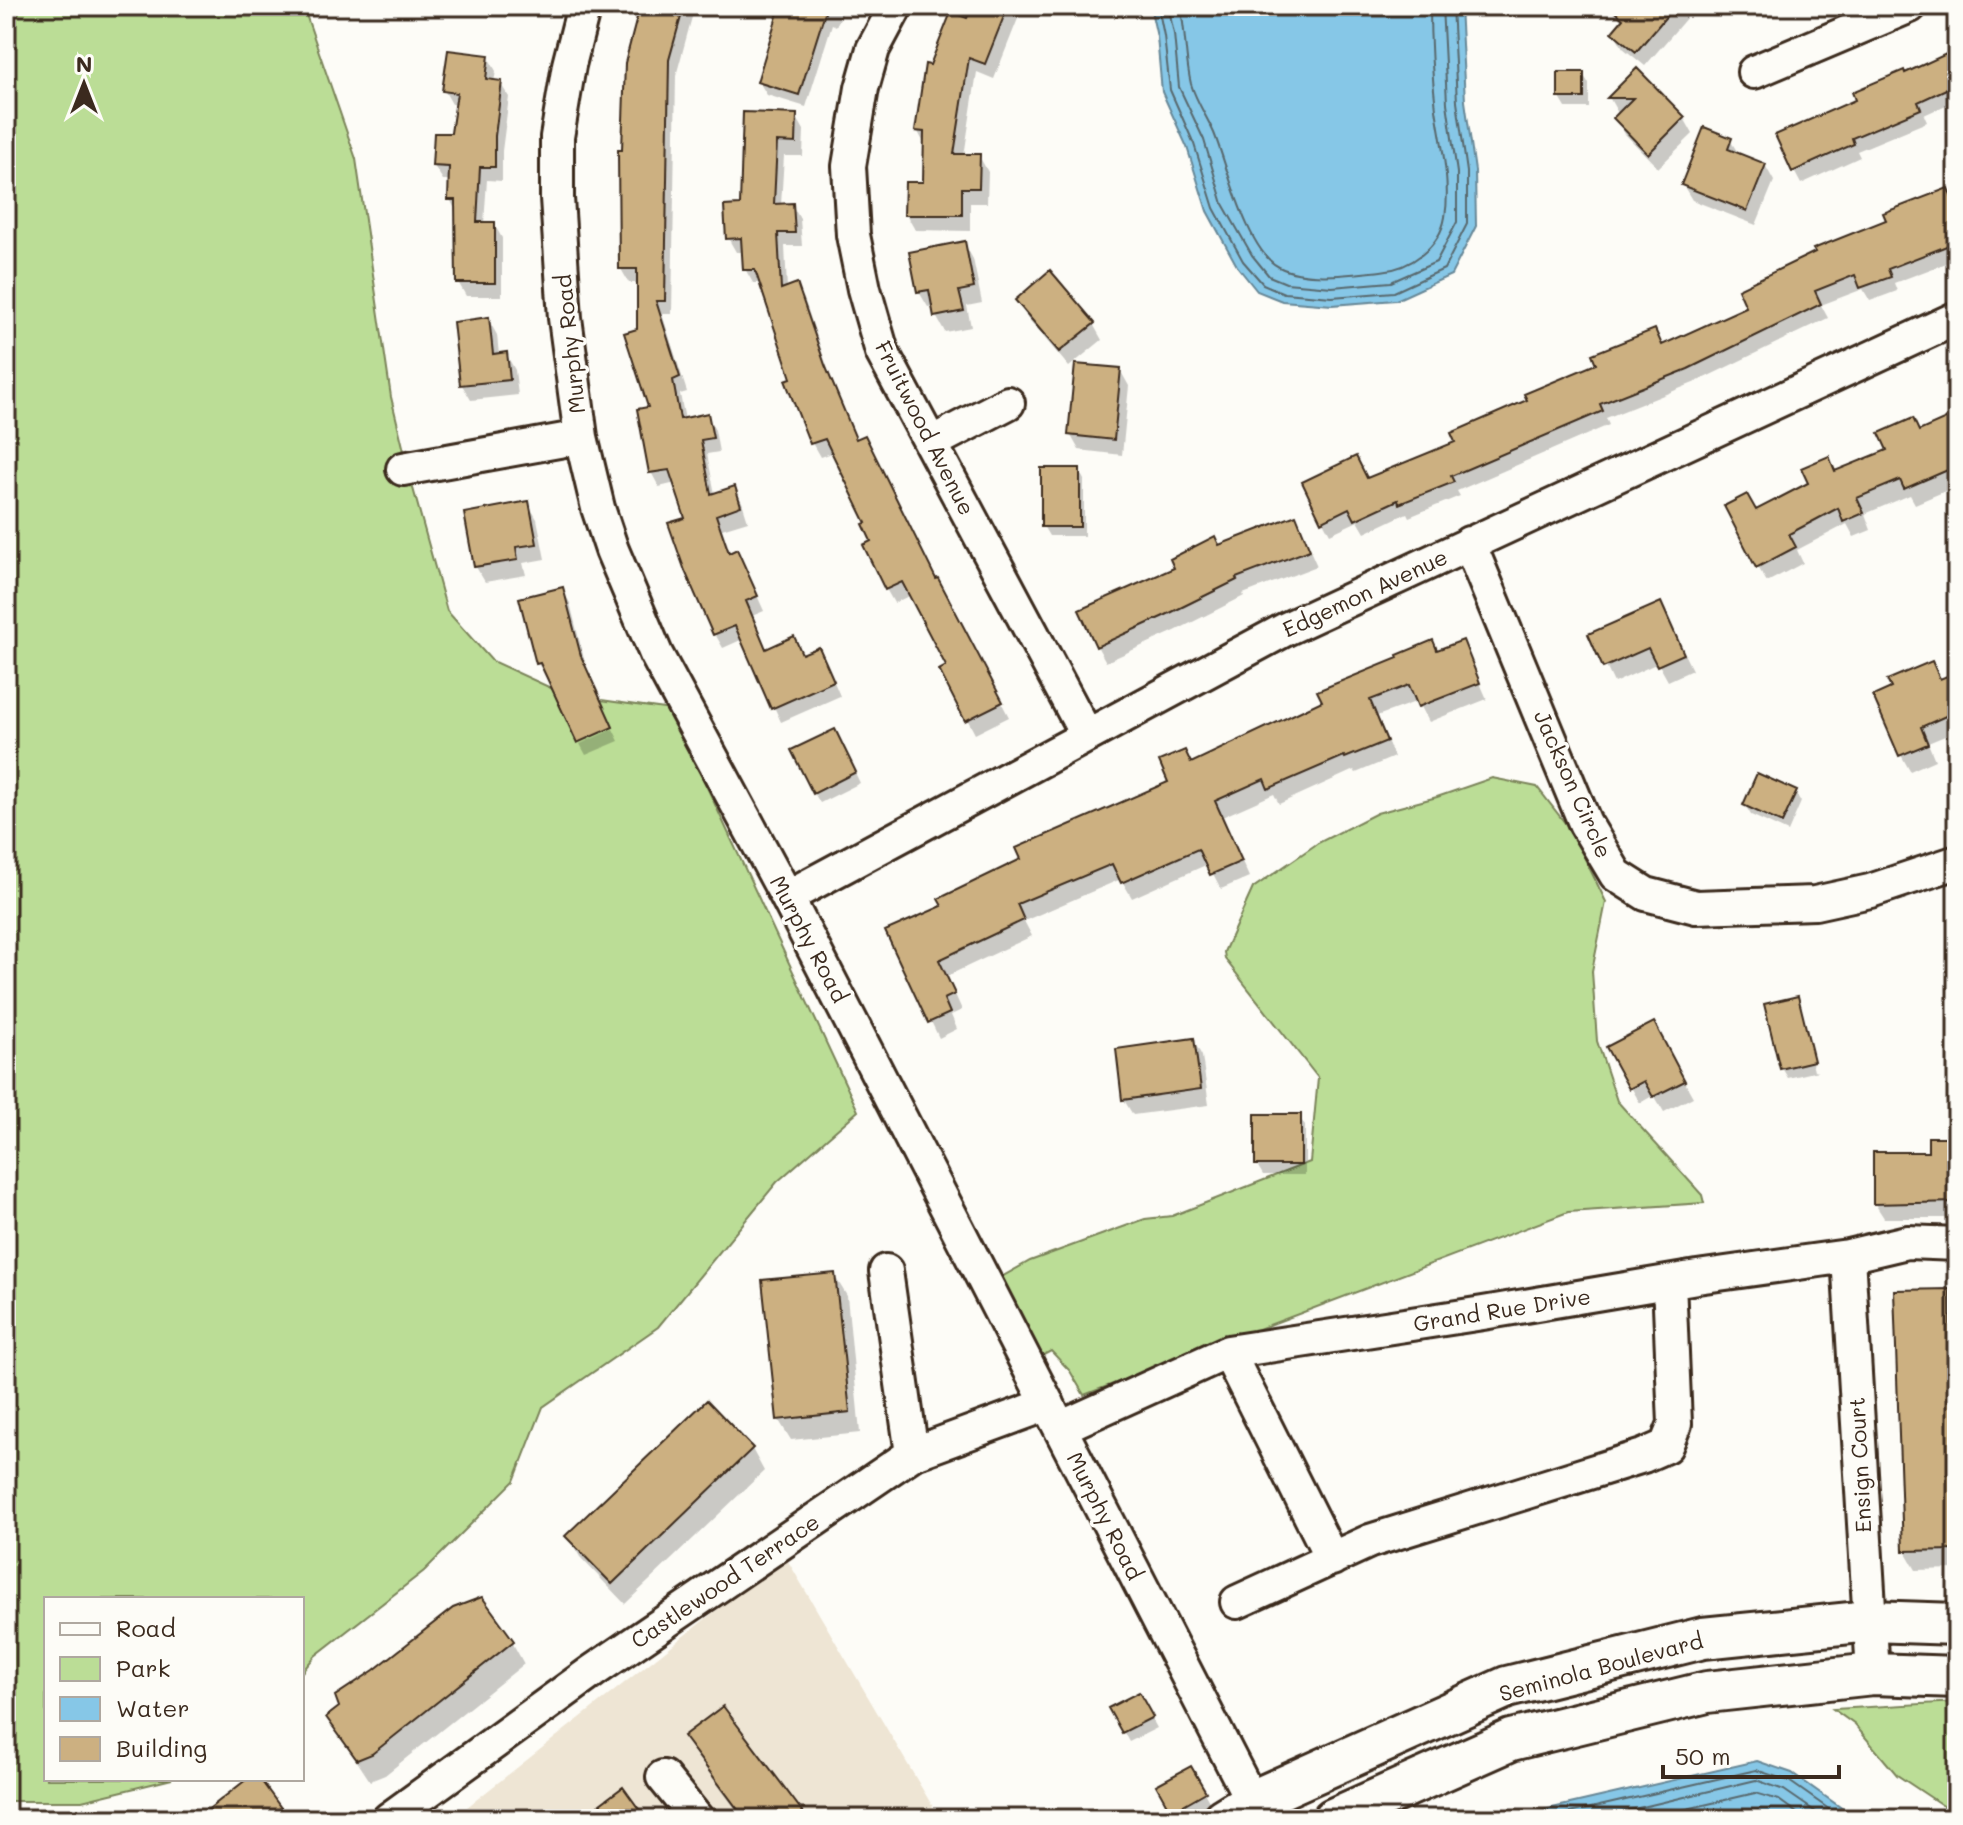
<svg xmlns="http://www.w3.org/2000/svg" width="1963" height="1825" viewBox="0 0 1963 1825" font-family="Mali,sans-serif">
<style>
.built{fill:#eee5d4}
.green{fill:#bbdd96;stroke:#7b845a;stroke-width:2}
.water{fill:#86c7e7;stroke:#688897;stroke-width:2}
.shadow{fill:#0003}
.lines{fill:none;stroke-linecap:round;stroke-linejoin:round}
.shore{stroke:#59696e;stroke-width:2}
.building{fill:#ccb081;stroke:#3b2a1e;stroke-width:2}
.minor-casing{stroke:#3b2a1e;stroke-width:38}
.major-casing{stroke:#3b2a1e;stroke-width:46}
.minor{stroke:#fdfcf7;stroke-width:32}
.major{stroke:#fdfcf7;stroke-width:40}
.labels{text-anchor:middle;stroke-width:7;stroke-linejoin:round;paint-order:stroke}
.street-label{font-size:22px;fill:#3b2a1e;stroke:#fdfcf7}
</style>
<rect width="100%" height="100%" fill="#fdfcf7"/>
<filter id="ink" filterUnits="userSpaceOnUse"><feTurbulence type="fractalNoise" baseFrequency=".0125" numOctaves="2"/><feDisplacementMap in="SourceGraphic" scale="16" xChannelSelector="R" yChannelSelector="G"/><feConvolveMatrix kernelMatrix="1 2 1 2 8 2 1 2 1" color-interpolation-filters="sRGB"/></filter>
<g filter="url(#ink)">
<path class="built" d="M785,1556L940,1819H452Z"/>
<path class="green" d="M6,6H303L356,159L391,397L405,455L389,458L393,484L411,481L447,611L492,661L566,695L671,710L858,1111L777,1182L658,1327L543,1407L514,1481L424,1571L315,1656L302,1672V1599H46V1779H172L82,1801H6Z
M1492,778L1537,787L1572,832L1606,902L1592,971L1597,1041L1617,1101L1702,1195L1704,1203L1568,1212L1084,1395L1070,1371L1051,1351L1038,1358L998,1279L1030,1261L1145,1219L1172,1216L1310,1162L1318,1078L1225,959L1224,952L1253,888L1318,843L1377,813L1437,797Z
M1957,1702V1815L1897,1775L1855,1725L1833,1709Z"/>
<path class="water" d="M1150,6H1460L1465,101L1475,171L1476,226L1451,275L1396,300L1332,305L1282,301L1257,291L1237,266L1207,211L1187,147L1162,92L1157,37Z
M1757,1761L1792,1773L1857,1819H1521L1535,1812Z"/>
<path class="shadow" d="M643,6H695L676,76L672,314H662L687,392L680,394L685,420L707,416L715,430L719,452L707,454L715,494L734,488L742,502L748,521L722,529L731,554L744,566L764,611L752,616L767,651L803,656L826,663L840,696L781,722L743,639L723,648L715,634L688,519L676,483L659,487L651,472L650,409L639,331V283H629L621,269L624,152Z
M792,6H846L836,26L832,24L806,107L767,95L759,82Z
M974,6H1023L994,79L977,72L964,156H979L988,172L987,203H970V231L915,230L906,214L925,184V145L917,130L931,67L968,21Z
M1619,6H1682L1688,16L1645,66L1623,48L1614,32L1622,23L1615,10Z
M1957,51V100L1924,115L1927,122L1857,151L1860,157L1801,184L1794,171L1858,101Z
M488,57L496,71L494,82L500,83L509,97L502,151V181L487,180L484,224H494L502,238V296H466L458,282L457,213L450,199V180H443L434,166L453,136L457,105L452,104L444,90Z
M1637,71L1684,118L1693,134L1658,168L1625,134L1616,118L1619,115L1610,99Z
M1583,74L1589,84V108H1566L1560,98Z
M745,114L796,116L804,130L803,156H784L781,205H792L800,219L802,246H785L787,289L796,285L804,299L832,381L857,441L945,594L1009,717L975,734L942,671L948,667L911,595L894,603L886,589L868,524L834,452L820,457L812,443L788,381L794,379L761,283H753L745,269L744,252H736L728,238L742,207Z
M1730,140L1740,156L1765,165L1774,181L1756,225L1692,200L1683,185Z
M1947,190L1957,210V259L1894,283L1897,291L1870,301L1863,289L1821,305L1828,318L1696,382L1606,418L1609,425L1457,491L1460,496L1409,517L1407,513L1365,533L1358,521L1330,534L1323,521L1367,481L1458,443L1749,308L1889,221Z
M964,243L973,259L982,303L967,306L971,327L945,332L936,316L934,306L928,307L919,292Z
M1017,301L1093,324L1102,340L1069,367L1026,316Z
M488,319L497,335L499,355L506,354L515,370L518,395L471,400L462,385Z
M1120,370L1129,386L1122,455L1079,450L1070,434Z
M1957,416V486L1915,504L1910,495L1865,514L1871,530L1854,537L1847,524L1797,550L1803,563L1767,582L1758,567L1755,513L1811,484L1828,459L1836,473L1889,451L1919,433Z
M1079,470L1084,480V536H1049L1043,526Z
M528,504L537,519L545,559L523,563L526,575L485,582L476,567L466,515Z
M1295,517L1317,566L1243,594L1244,596L1175,631L1106,662L1097,646L1219,547Z
M562,590L570,603L587,671L545,676L538,663Z
M1660,604L1692,670L1668,681L1658,663L1614,683L1591,635Z
M1462,642L1487,699L1429,722L1418,701L1377,716L1394,757L1356,773L1354,770L1279,804L1274,794L1222,817L1249,877L1221,889L1208,864L1132,898L1121,879L1024,921L1032,936L947,976L962,1010L951,1015L957,1029L939,1038L888,932L945,907L1171,783L1192,765Z
M1931,664L1941,681L1957,674V731L1928,743L1935,760L1910,771L1901,755L1893,690Z
M613,729L619,741L586,755L580,744Z
M840,741L860,783L820,803L814,793Z
M1795,792L1801,802L1788,832L1751,815L1745,805Z
M1797,999L1802,1007H1798L1814,1071H1818L1788,1078L1782,1068Z
M1653,1025L1693,1097L1664,1112L1654,1095L1640,1103L1609,1048Z
M1193,1040L1202,1056L1209,1105L1133,1115L1124,1100Z
M1299,1116L1305,1126V1175H1263L1257,1165Z
M1957,1139V1218H1884L1875,1204L1930,1154Z
M834,1275L847,1296L860,1433L791,1440L778,1419Z
M1948,1291L1957,1306V1569L1916,1570L1905,1551Z
M707,1403L752,1449L764,1471L625,1604L580,1557L568,1536Z
M512,1642L524,1664L385,1775L370,1781L328,1717Z
M1139,1695L1157,1728L1129,1742L1111,1709Z
M685,1736L805,1819H743L697,1757Z
M1190,1768L1210,1803L1177,1819L1159,1786Z"/>
<g class="lines">
<path class="shore" d="M1158,6L1164,36L1170,90L1194,144L1214,208L1243,261L1263,284L1284,293L1332,297L1394,292L1444,269L1467,224V172L1457,102L1452,6
M1168,6L1174,34L1179,87L1204,140L1223,204L1252,255L1269,276L1286,283L1332,287L1391,282L1436,262L1457,222V173L1447,103L1442,6
M1180,6C1186,31 1185,60 1191,84C1196,101 1207,117 1214,133C1227,165 1247,251 1279,267C1306,281 1352,274 1381,271C1410,269 1440,247 1445,217C1451,182 1441,143 1436,109C1432,75 1430,40 1430,6
M1543,1819L1756,1770L1789,1781L1843,1819
M1592,1819L1756,1780L1784,1790L1826,1819
M1644,1819L1755,1793L1779,1800L1805,1819"/>
</g>
<path class="building" d="M640,6H684L669,60L665,301H656L680,377L673,380L680,419L708,413L713,438L701,440L711,494L735,486L741,506L716,515L729,553L737,549L758,596L746,601L766,649L794,636L802,654L819,647L834,681L771,709L735,626L713,635L685,571L668,523L685,518L669,470L649,473L637,409L648,407L624,333L637,329V269H619L618,150H622L625,63Z
M780,6H827L799,95L757,82Z
M972,6H1008L985,64L969,58L954,154H980L979,188H962V215H904L905,182H923L924,132L915,131L925,64L930,65L951,12L967,18Z
M1608,6H1675L1636,52L1612,32L1623,19Z
M1957,49V84L1918,102L1921,109L1852,138L1854,144L1792,172L1775,135L1855,100L1852,92L1904,70L1905,73Z
M448,50L489,55L486,79L502,81L495,136V167H480L477,222H495V283H456L455,200H448L449,167L432,166L434,133H451L457,93L442,91Z
M1637,68L1685,117L1648,154L1613,118L1633,98H1607Z
M1558,72H1584V98H1558Z
M743,112L797,114L796,143L777,142L774,204L793,203L795,233H778L781,289L797,283L825,365L856,439L865,435L936,579L938,578L1003,702L965,721L939,670L946,666L902,582L885,590L863,545L871,541L863,524L866,523L825,439L810,444L785,380L791,378L755,270H743L741,238L726,239L724,206L740,205Z
M1704,127L1732,138L1728,149L1766,164L1747,211L1681,185Z
M1948,188L1957,212V242L1888,269L1891,277L1860,288L1855,275L1815,291L1821,304L1688,369L1600,404L1603,411L1451,476L1454,482L1399,504L1398,500L1355,520L1349,508L1321,522L1302,482L1356,456L1367,478L1455,442L1451,433L1527,400L1524,394L1596,364L1592,354L1655,329L1662,345L1746,307L1738,289L1815,252L1813,249L1886,220L1883,213Z
M965,241L974,288L959,291L964,311L934,317L929,290L917,292L909,252Z
M1050,270L1095,323L1059,352L1015,300Z
M489,317L493,354L507,352L510,380L460,385L453,322Z
M1075,364L1121,368L1114,440L1068,435Z
M1957,414V466L1904,489L1900,480L1857,498L1864,513L1843,522L1838,508L1789,534L1796,547L1756,568L1724,506L1747,494L1756,510L1808,483L1801,468L1829,456L1835,471L1887,450L1879,433L1913,418L1919,431Z
M1041,468H1080V527H1041Z
M529,501L537,544L516,547L518,560L474,567L464,513Z
M1296,515L1310,550L1236,578L1237,580L1166,615L1096,647L1079,610L1174,568L1170,559L1215,536L1219,545Z
M563,587L581,656L613,727L577,743L540,663L536,664L519,598Z
M1661,602L1684,654L1657,666L1648,648L1603,668L1588,634Z
M1433,640L1437,650L1463,640L1480,683L1418,707L1409,685L1370,700L1387,741L1345,758L1344,756L1268,789L1264,779L1215,801L1242,861L1210,875L1198,849L1121,883L1112,864L1017,904L1024,920L939,960L955,994L944,999L950,1013L928,1023L885,931L942,906L938,899L1021,859L1016,848L1168,782L1159,761L1185,750L1191,763L1322,701L1317,691L1398,658L1397,655Z
M1932,661L1940,679L1957,672V711L1921,727L1928,744L1899,756L1873,696L1891,688L1887,680Z
M835,729L856,772L813,794L791,750Z
M1757,773L1797,791L1782,823L1743,805Z
M1798,996L1814,1061L1780,1069L1764,1004Z
M1654,1022L1685,1081L1653,1097L1644,1081L1629,1089L1606,1047Z
M1194,1038L1201,1089L1122,1100L1116,1049Z
M1255,1114H1301V1165H1255Z
M1928,1137H1957V1202L1873,1204V1152H1928Z
M835,1273L850,1412L777,1420L762,1280Z
M1950,1289L1951,1405H1955L1957,1550L1903,1551L1894,1290Z
M707,1400L753,1448L612,1584L565,1536Z
M482,1597L514,1641L372,1754L357,1760L326,1717L339,1707L335,1696L374,1670L453,1608Z
M1139,1692L1153,1717L1122,1733L1108,1708Z
M723,1706L808,1819H745L683,1736Z
M1191,1766L1206,1792L1171,1812L1156,1785Z
M247,1779H260L289,1819H196Z
M623,1787L646,1819H580Z"/>
<g class="lines">
<g class="minor-casing">
<path id="minor" d="M584,6L569,65L557,137V198L565,318L581,437L598,508L612,550L656,654L787,897L1261,1819
M896,6L873,49L862,88L849,166L853,235L864,289L882,352L1087,736
M1754,72L1910,6
M931,443L1008,403
M403,469L581,437
M1469,543L1585,823L1616,875L1646,894L1696,907L1815,903L1870,891L1957,862
M787,897L1286,629L1957,318
M1848,1256L1873,1674
M1228,1352L1332,1559
M1060,1428L1228,1352L1483,1313L1697,1277L1848,1256L1907,1242L1957,1244
M912,1454L1048,1404
M1237,1602L1370,1541L1643,1456L1666,1446L1675,1424L1669,1282
M663,1777L697,1819
M389,1819L593,1671L912,1454L886,1271"/>
</g>
<g class="major-casing">
<path id="major" d="M1223,1819L1252,1801L1507,1687L1703,1638L1870,1621L1957,1624
M1333,1819L1511,1740L1707,1692L1873,1674L1957,1677"/>
</g>
<use href="#minor" class="minor"/>
<use href="#major" class="major"/>
</g>
</g>
<g class="labels">
<g class="street-label">
<text transform="translate(570 344) rotate(-96)" y="8">Murphy Road</text>
<text transform="translate(925 428) rotate(63)" y="8">Fruitwood Avenue</text>
<text transform="translate(1365 593) rotate(-25)" y="8">Edgemon Avenue</text>
<text transform="translate(1573 784) rotate(66)" y="8">Jackson Circle</text>
<text transform="translate(809 939) rotate(62)" y="8">Murphy Road</text>
<text transform="translate(1502 1310) rotate(-9)" y="8">Grand Rue Drive</text>
<text transform="translate(1860 1465) rotate(-93)" y="8">Ensign Court</text>
<text transform="translate(1105 1516) rotate(63)" y="8">Murphy Road</text>
<text transform="translate(725 1581) rotate(-34)" y="8">Castlewood Terrace</text>
<text transform="translate(1601 1667) rotate(-15)" y="8">Seminola Boulevard</text>
</g>
</g>
<rect width="1963" height="1825" fill="none" stroke="#fdfcf7" stroke-width="32"/>
<rect x="16" y="16" width="1931" height="1793" fill="none" stroke="#3b2a1e" stroke-width="3" filter="url(#ink)"/>
<rect x="44" y="1597" width="260" height="184" fill="#fdfcf7" stroke="#afa8a0" stroke-width="2"/>
<rect x="60" y="1623" width="40" height="12" fill="#fdfcf7" stroke="#afa8a0" stroke-width="2"/>
<text x="116" y="1637" font-size="24" fill="#3b2a1e">Road</text>
<rect x="60" y="1657" width="40" height="24" fill="#bbdd96" stroke="#afa8a0" stroke-width="2"/>
<text x="116" y="1677" font-size="24" fill="#3b2a1e">Park</text>
<rect x="60" y="1697" width="40" height="24" fill="#86c7e7" stroke="#afa8a0" stroke-width="2"/>
<text x="116" y="1717" font-size="24" fill="#3b2a1e">Water</text>
<rect x="60" y="1737" width="40" height="24" fill="#ccb081" stroke="#afa8a0" stroke-width="2"/>
<text x="116" y="1757" font-size="24" fill="#3b2a1e">Building</text>
<g transform="translate(84 84)" stroke="#fdfcf7" stroke-width="6" paint-order="stroke">
<path d="M0-6L14 30L0 20L-14 30Z" fill="#3b2a1e"/>
<text y="-12" font-size="22" font-weight="bold" text-anchor="middle" fill="#3b2a1e">N</text>
</g>
<path d="M1663 1765v12h176v-12" fill="none" stroke="#3b2a1e" stroke-width="4"/>
<text x="1675" y="1765" font-size="24" fill="#3b2a1e" stroke="#fdfcf7" stroke-width="6" paint-order="stroke">50 m</text>
</svg>
